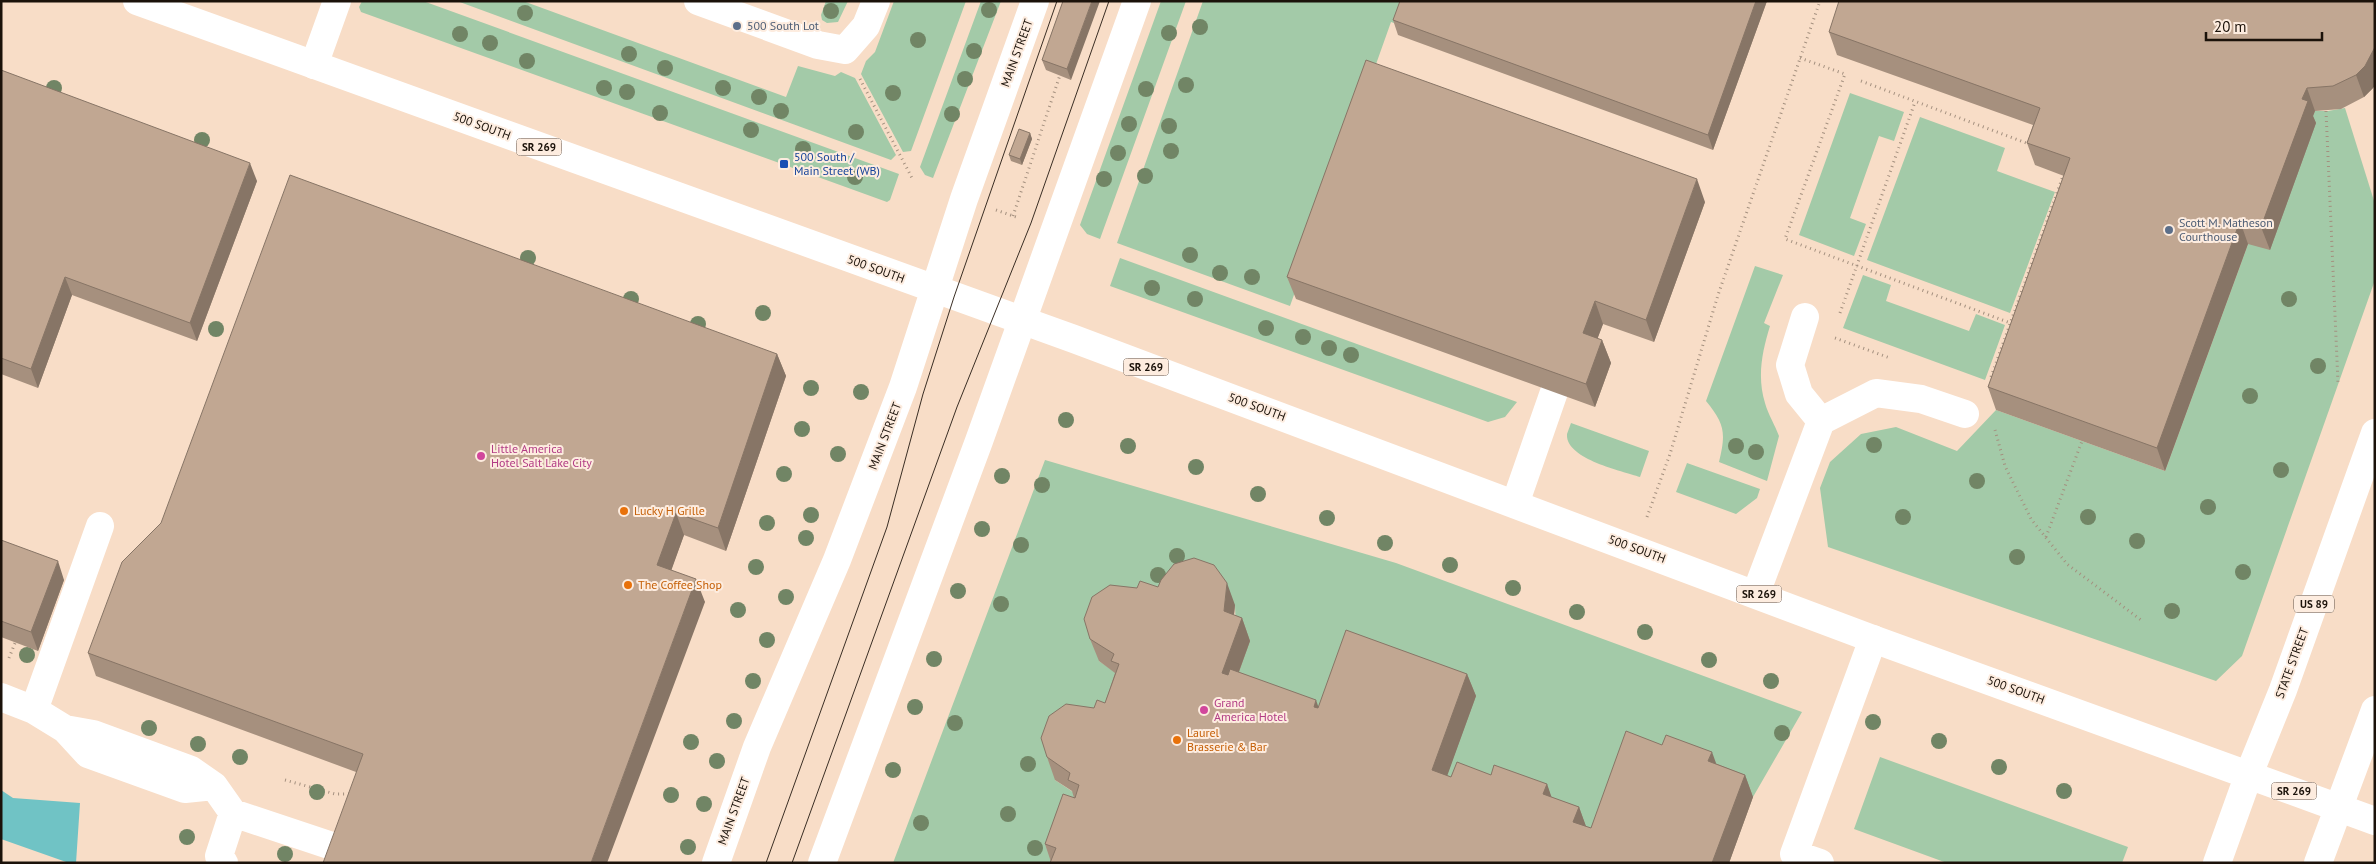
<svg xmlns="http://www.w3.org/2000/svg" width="2376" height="864" viewBox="0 0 2376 864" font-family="'PT Sans',sans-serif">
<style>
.green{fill:#a3caa8}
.water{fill:#70c3c5}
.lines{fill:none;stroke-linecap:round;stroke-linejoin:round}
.path{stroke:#a4907f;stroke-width:3;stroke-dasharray:1 4;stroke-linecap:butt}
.minor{stroke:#fff;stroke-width:28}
.major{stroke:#fff;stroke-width:28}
.tram{stroke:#3a2e24;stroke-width:1}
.tree{fill:#718565}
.wall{fill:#a6907e}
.shaded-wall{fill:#877566}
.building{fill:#c1a792;stroke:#877566}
.service-dot{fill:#5c6f8a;stroke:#fdecdf;stroke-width:2}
.transit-dot{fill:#1a4fb4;stroke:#fdecdf;stroke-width:2}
.hotel-dot{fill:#d1479c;stroke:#fdecdf;stroke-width:2}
.food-dot{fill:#e8710a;stroke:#fdecdf;stroke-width:2}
.labels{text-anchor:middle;stroke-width:4;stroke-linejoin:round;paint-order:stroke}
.shield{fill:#fdecdf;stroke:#5f534a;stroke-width:1}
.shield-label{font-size:11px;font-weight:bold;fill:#1b120a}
.service-label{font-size:12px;fill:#4e5e75;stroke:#fdecdf;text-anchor:start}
.street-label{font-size:12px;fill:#1b120a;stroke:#fdecdf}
.transit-label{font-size:12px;fill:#164399;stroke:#fdecdf;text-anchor:start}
.hotel-label{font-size:12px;fill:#b23c85;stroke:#fdecdf;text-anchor:start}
.food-label{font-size:12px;fill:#c56008;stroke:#fdecdf;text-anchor:start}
</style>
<rect width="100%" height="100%" fill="#f8ddc7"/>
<path class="green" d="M362,1H423L899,174L890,200L887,202L361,12L359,7Z
M457,1H523L786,97L798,66L835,76L841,72L855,78L896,155L891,160Z
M826,1H848L838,22L827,23L822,20L821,15Z
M894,1H966L911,151L903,152L861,74L866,61L875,52Z
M981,1H1001L933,178L925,175L920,167Z
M1161,1H1186L1100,239L1087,234L1080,225Z
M1203,1H1405L1397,24L1391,22L1290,306L1117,243Z
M1850,93L1904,112L1894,141L1879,136L1850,218L1866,224L1854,256L1799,235Z
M2345,108L2375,204V280L2242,656L2216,681L1828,547L1820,488L1830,462L1861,434L1896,427L1957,451L1996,410L2165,471L2248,244L2315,111H2328Z
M1920,117L2005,148L1997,171L2055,192L2010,313L1867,260Z
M1120,258L1517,402L1505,417L1488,422L1110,286Z
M1755,266L1783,275L1764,323L1770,326C1762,352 1757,377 1765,403C1768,414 1775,425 1779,436L1767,481L1719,462C1726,433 1725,424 1706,401Z
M1863,275L1891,285L1886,301L1969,331L1976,314L2005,325L1985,380L1843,328Z
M1571,423L1649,451L1640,477C1622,471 1565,459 1567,434C1568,431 1570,426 1571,423Z
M1045,460L1396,563L1802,712L1753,797L1599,851L1499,797L1326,731L1238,691L1235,605L1099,661L1122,677L1055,780L1079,796L1054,863H893Z
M1687,463L1760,489L1757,498L1736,514L1676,492Z
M1880,757L2128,847L2122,863H1947L1854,829Z"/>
<path class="water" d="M1,790L13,798L80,803L76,863H69L1,839Z"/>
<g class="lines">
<path class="path" d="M1800,58L1845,74L1785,239L2013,324
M860,79L912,178
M1861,81L2029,144
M2326,111L2338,383
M996,210L1019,218
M1013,216L1061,72
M1840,313L1915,102
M1835,338L1890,358
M1991,377L2063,176
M1995,430L2005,466L2031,519L2067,564L2141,620
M1647,517L1670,454L1718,295L1820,1
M2046,537L2082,441
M9,658L15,643
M285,780L335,794H351"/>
<path class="minor" d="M698,1L818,45L845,50L866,26L876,1
M314,65L337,1
M1805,317L1790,365L1799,394L1821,421
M1515,504L1554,392
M1756,593L1821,421L1876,393L1921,399L1965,414
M1,697L34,710L65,729L88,754L185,789L214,786
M34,710L100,526
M65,729L93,734L191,770L214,786L233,813L344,850
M224,863L219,856L233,813
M716,863L757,747L837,560L903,387L964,199L1035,1
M822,863L979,441L1137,1
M1820,863L1794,854L1873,639"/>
<path class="major" d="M137,1L1074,339L1873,639L2375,821
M2217,863L2249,774L2283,690L2375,433
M2318,863L2375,710"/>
<path class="tram" d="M766,863L887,527L923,394L954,297L1057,1
M792,863L957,407L1031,223L1109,1"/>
</g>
<g class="tree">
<circle cx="989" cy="10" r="8"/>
<circle cx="831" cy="11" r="8"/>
<circle cx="525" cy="13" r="8"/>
<circle cx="1200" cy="27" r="8"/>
<circle cx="1169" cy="33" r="8"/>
<circle cx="460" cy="34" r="8"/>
<circle cx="918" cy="40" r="8"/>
<circle cx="490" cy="43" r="8"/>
<circle cx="974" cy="51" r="8"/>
<circle cx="629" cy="54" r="8"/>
<circle cx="527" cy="61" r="8"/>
<circle cx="665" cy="68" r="8"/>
<circle cx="965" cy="79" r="8"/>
<circle cx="1186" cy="85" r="8"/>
<circle cx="54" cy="88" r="8"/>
<circle cx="604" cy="88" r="8"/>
<circle cx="723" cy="88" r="8"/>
<circle cx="1146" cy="89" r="8"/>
<circle cx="627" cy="92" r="8"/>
<circle cx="893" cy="93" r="8"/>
<circle cx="759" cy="97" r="8"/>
<circle cx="781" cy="111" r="8"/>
<circle cx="660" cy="113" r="8"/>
<circle cx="952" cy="114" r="8"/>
<circle cx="1129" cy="124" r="8"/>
<circle cx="1169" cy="126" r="8"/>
<circle cx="751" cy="130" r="8"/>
<circle cx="856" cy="132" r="8"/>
<circle cx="202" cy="140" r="8"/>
<circle cx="803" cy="149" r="8"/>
<circle cx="1171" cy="151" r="8"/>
<circle cx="1118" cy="153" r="8"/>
<circle cx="1145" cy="176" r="8"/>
<circle cx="855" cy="177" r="8"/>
<circle cx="1104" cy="179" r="8"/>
<circle cx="1190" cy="255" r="8"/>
<circle cx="528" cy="258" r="8"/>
<circle cx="1220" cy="273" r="8"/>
<circle cx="1252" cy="277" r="8"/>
<circle cx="1152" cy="288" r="8"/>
<circle cx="631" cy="299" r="8"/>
<circle cx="1195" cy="299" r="8"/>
<circle cx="2289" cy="299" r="8"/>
<circle cx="763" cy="313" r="8"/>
<circle cx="698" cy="324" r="8"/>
<circle cx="1266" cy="328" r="8"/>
<circle cx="216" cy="329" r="8"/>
<circle cx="1303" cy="337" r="8"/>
<circle cx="1329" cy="348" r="8"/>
<circle cx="1351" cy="355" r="8"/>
<circle cx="2318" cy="366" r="8"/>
<circle cx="811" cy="388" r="8"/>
<circle cx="861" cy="392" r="8"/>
<circle cx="2250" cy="396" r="8"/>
<circle cx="1066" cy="420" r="8"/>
<circle cx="802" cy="429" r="8"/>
<circle cx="1874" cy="445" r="8"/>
<circle cx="1128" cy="446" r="8"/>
<circle cx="1736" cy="446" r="8"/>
<circle cx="1756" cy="452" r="8"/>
<circle cx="838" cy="454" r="8"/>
<circle cx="1196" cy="467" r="8"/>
<circle cx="2281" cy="470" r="8"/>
<circle cx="784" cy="474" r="8"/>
<circle cx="1002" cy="476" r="8"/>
<circle cx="1977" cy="481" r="8"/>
<circle cx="1042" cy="485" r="8"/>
<circle cx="1258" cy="494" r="8"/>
<circle cx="2208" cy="507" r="8"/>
<circle cx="811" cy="515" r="8"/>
<circle cx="1903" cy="517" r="8"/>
<circle cx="2088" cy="517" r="8"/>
<circle cx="1327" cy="518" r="8"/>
<circle cx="767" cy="523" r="8"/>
<circle cx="982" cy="529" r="8"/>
<circle cx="806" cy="538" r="8"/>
<circle cx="2137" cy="541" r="8"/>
<circle cx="1385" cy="543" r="8"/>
<circle cx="1021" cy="545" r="8"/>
<circle cx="1177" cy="556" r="8"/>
<circle cx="2017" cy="557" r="8"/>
<circle cx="1450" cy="565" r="8"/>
<circle cx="756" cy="567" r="8"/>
<circle cx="2243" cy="572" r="8"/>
<circle cx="1158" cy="575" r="8"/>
<circle cx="1513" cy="588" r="8"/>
<circle cx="958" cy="591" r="8"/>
<circle cx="786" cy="597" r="8"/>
<circle cx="1001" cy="604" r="8"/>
<circle cx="738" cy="610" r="8"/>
<circle cx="2172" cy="611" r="8"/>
<circle cx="1577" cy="612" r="8"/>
<circle cx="1645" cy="632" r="8"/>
<circle cx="767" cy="640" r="8"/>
<circle cx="27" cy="655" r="8"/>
<circle cx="934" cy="659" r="8"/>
<circle cx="1709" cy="660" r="8"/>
<circle cx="753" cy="681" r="8"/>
<circle cx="1771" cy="681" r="8"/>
<circle cx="915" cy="707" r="8"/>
<circle cx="734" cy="721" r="8"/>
<circle cx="1873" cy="722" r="8"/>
<circle cx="955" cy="723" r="8"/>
<circle cx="149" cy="728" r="8"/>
<circle cx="1782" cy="733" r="8"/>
<circle cx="1939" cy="741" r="8"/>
<circle cx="691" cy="742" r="8"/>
<circle cx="198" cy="744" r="8"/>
<circle cx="240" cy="757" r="8"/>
<circle cx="717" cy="761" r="8"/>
<circle cx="1028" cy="764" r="8"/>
<circle cx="1999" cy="767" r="8"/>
<circle cx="893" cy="770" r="8"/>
<circle cx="2064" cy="791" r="8"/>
<circle cx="317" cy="792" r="8"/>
<circle cx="671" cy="795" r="8"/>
<circle cx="704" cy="804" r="8"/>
<circle cx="1008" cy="814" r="8"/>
<circle cx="921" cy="823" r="8"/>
<circle cx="187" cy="837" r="8"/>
<circle cx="688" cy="847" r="8"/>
<circle cx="1035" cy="848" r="8"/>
<circle cx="285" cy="854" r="8"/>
</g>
<path class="wall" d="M1063,1L1071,80L1046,70L1042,60Z
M1767,1L1713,150L1398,35L1393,20Z
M2375,4V85L2373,88L2364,97L2341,109L2315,111L2313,116L2316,123L2270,250L2248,244L2165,471L1996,410L1988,387L2064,176L2035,165L2027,143L2033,125L1837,55L1829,32Z
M1,70L257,181L197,341L72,295L38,388L1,374Z
M1030,133L1032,139L1022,165L1011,161L1009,155Z
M1705,202L1654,342L1603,324L1597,339L1602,340L1611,363L1595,407L1296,299L1287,277Z
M777,354L786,376L726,551L684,535L671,570L705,602L356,772L96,676L88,653Z
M1,540L64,580L38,651L1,637Z
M1158,587L1235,605L1234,615L1242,618L1250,641L1239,672L1319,707L1467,674L1476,696L1447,775L1451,777L1491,775L1547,784L1551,797L1579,807L1586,827L1591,828L1717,764L1745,775L1753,797L1729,863L1051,862L1045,844L1074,798L1072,791L1055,780L1047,757L1094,708L1105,703L1115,673L1099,661L1090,639L1137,588Z"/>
<path class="shaded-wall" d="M1092,1H1100L1071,80L1067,69Z
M1756,1H1767L1713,150L1708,135Z
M2375,47V85L2373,88L2364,97L2356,75Z
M2307,88L2315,111L2313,116L2316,123L2270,250L2261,227L2302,99Z
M1030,133L1032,139L1022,165L1020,159Z
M250,163L257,181L197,341L190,323Z
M1697,179L1705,202L1654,342L1646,320Z
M2240,221L2248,244L2165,471L2157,448Z
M65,277L72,295L38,388L31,369Z
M1595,301L1603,324L1591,356L1583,333Z
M1602,340L1611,363L1595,407L1586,384Z
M777,354L786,376L726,551L718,528Z
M676,513L684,535L665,588L657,565Z
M58,561L64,580L38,651L31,632Z
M696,579L705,602L607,863H591Z
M1227,583L1235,605L1232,634L1224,611Z
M1242,618L1250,641L1230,696L1222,673Z
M1467,674L1476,696L1441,793L1432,770Z
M1316,700L1324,723L1314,707Z
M1712,752L1720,774L1708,761Z
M1745,775L1753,797L1729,863H1712Z
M1547,784L1555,807L1543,794Z
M1579,807L1587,829L1573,822Z"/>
<path class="building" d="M1063,1H1092L1067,69L1042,60Z
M1400,1H1756L1708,135L1393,20Z
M1839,1H2374L2375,4V47L2365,66L2356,75L2333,86L2307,88L2302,99L2308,101L2261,227L2240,221L2157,448L1988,387L2070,158L2027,143L2040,108L1829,32Z
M1366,60L1697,179L1646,320L1595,301L1583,333L1602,340L1586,384L1287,277Z
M1,70L250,163L190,323L65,277L31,369L1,358Z
M1019,129L1030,133L1020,159L1009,155Z
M290,175L777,354L718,528L676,513L657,565L696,579L591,863H323L363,754L88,653L122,562L161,523Z
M1,540L58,561L31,632L1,621Z
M1194,558L1214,565L1227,583L1224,611L1242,618L1222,673L1228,675L1230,669L1316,700L1314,707L1318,708L1346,630L1467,674L1432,770L1451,777L1457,762L1491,775L1494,765L1547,784L1543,794L1579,807L1573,822L1591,828L1626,731L1662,745L1666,735L1712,752L1708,761L1745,775L1712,863H1050L1056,848L1045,844L1063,794L1075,798L1079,785L1068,780L1070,773L1047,757L1041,738L1049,716L1066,704L1094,708L1097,700L1105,703L1119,664L1111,661L1114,654L1090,639L1084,619L1092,597L1110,585L1137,588L1140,581L1158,587L1161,580L1174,564Z"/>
<g class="service-dot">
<circle cx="737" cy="26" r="5"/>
<circle cx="2169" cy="230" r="5"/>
</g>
<rect class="transit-dot" x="779" y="159" width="10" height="10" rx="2.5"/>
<g class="hotel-dot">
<circle cx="481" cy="456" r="5"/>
<circle cx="1204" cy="710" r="5"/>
</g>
<g class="food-dot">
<circle cx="624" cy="511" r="5"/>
<circle cx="628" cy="585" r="5"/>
<circle cx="1177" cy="740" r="5"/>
</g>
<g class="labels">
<g class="shield">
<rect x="516.5" y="138.5" width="45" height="17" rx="4"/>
<rect x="1123.5" y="358.5" width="45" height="17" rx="4"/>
<rect x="1736.5" y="585.5" width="45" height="17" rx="4"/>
<rect x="2294" y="595.5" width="40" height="17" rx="4"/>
<rect x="2271.5" y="782.5" width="45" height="17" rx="4"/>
</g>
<g class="shield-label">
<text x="539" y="151">SR 269</text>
<text x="1146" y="371">SR 269</text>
<text x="1759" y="598">SR 269</text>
<text x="2314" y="608">US 89</text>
<text x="2294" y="795">SR 269</text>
</g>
<g class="service-label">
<text x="747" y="30">500 South Lot</text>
<text x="2179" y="227">Scott M. Matheson<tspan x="2179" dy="14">Courthouse</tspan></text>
</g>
<g class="street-label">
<text transform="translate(1017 53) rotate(-70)" y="4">MAIN STREET</text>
<text transform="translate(482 126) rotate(20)" y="4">500 SOUTH</text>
<text transform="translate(876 269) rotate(20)" y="4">500 SOUTH</text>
<text transform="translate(1257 407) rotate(20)" y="4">500 SOUTH</text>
<text transform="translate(885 436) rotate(-69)" y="4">MAIN STREET</text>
<text transform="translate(1637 549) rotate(20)" y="4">500 SOUTH</text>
<text transform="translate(2292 663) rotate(-70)" y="4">STATE STREET</text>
<text transform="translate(2016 690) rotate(20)" y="4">500 SOUTH</text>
<text transform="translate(734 811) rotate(-70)" y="4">MAIN STREET</text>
</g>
<g class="transit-label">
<text x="794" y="161">500 South /<tspan x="794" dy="14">Main Street (WB)</tspan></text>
</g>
<g class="hotel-label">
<text x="491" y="453">Little America<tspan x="491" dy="14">Hotel Salt Lake City</tspan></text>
<text x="1214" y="707">Grand<tspan x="1214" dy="14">America Hotel</tspan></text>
</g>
<g class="food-label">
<text x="634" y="515">Lucky H Grille</text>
<text x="638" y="589">The Coffee Shop</text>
<text x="1187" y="737">Laurel<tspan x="1187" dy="14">Brasserie &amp; Bar</tspan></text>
</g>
</g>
<rect width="2376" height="864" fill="none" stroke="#1b120a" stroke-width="5"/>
<path d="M2206 32v8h116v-8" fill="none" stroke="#1b120a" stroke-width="2.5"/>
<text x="2214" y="32" font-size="15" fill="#1b120a" stroke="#fdecdf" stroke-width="4" paint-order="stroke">20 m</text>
</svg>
